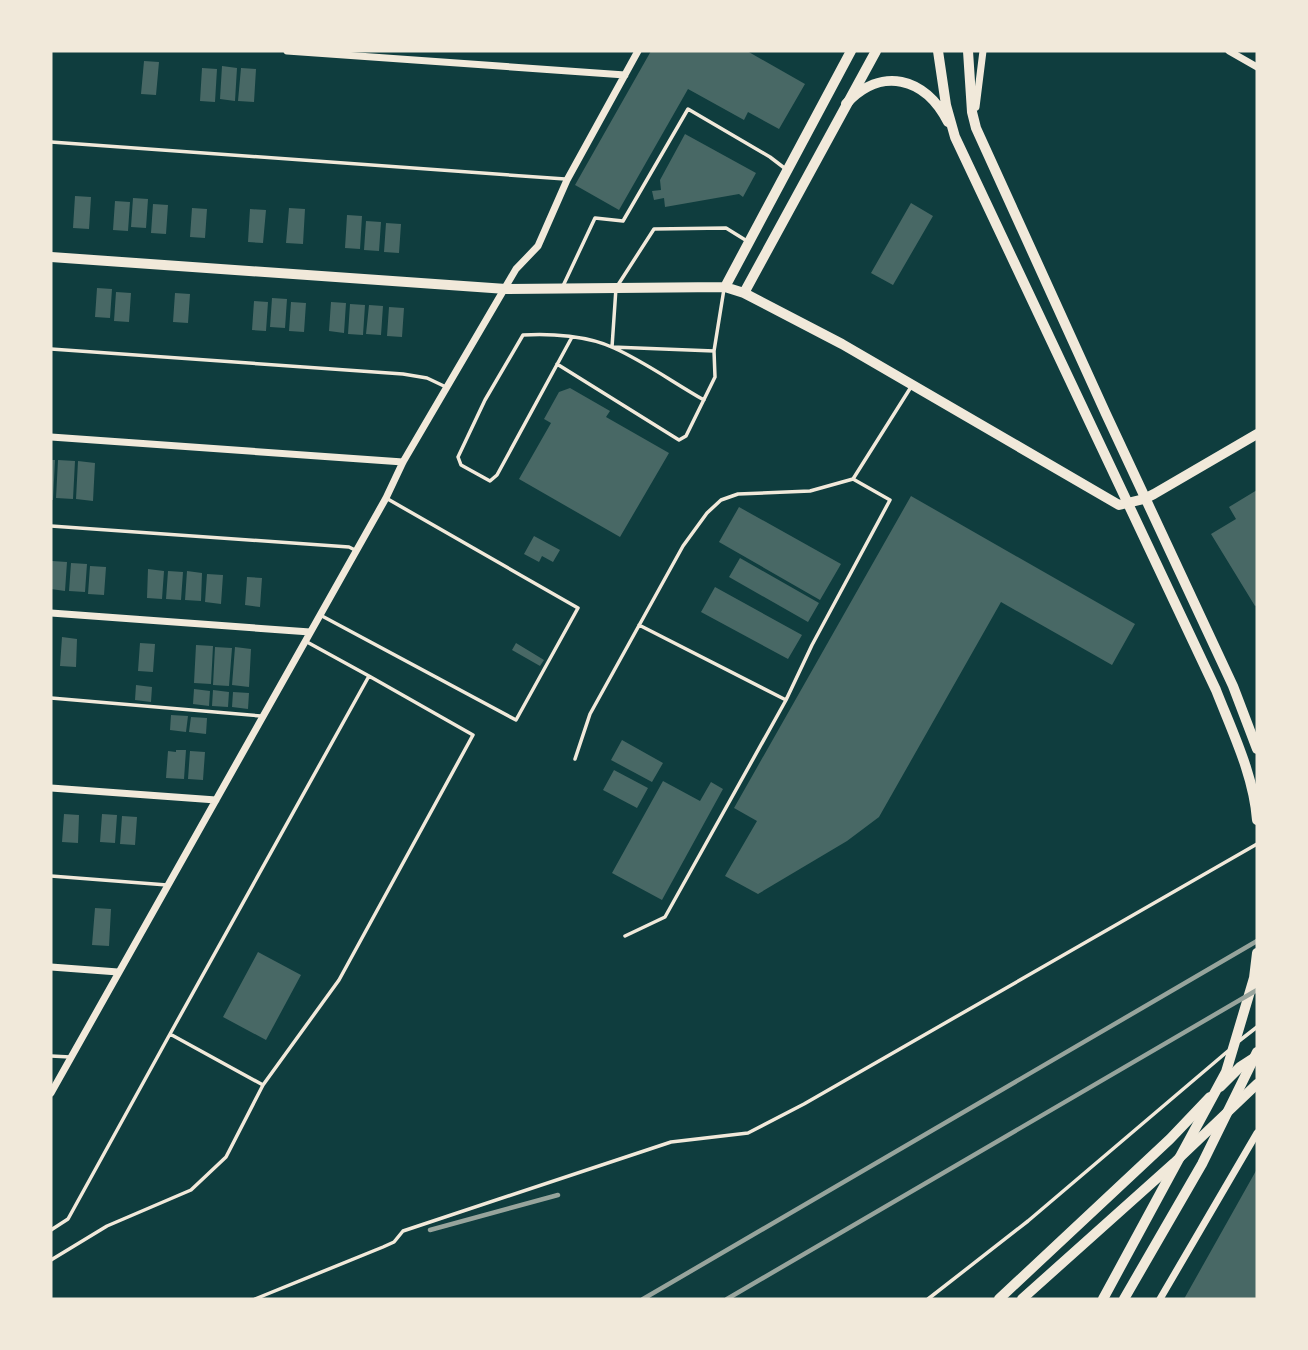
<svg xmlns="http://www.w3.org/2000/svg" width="1308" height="1350" viewBox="0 0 1308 1350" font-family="Jost,sans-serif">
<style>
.building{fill:#486865}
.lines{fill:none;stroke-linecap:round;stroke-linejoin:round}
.service{stroke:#f1e9da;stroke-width:3.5}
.minor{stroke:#f1e9da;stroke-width:7}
.tertiary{stroke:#f1e9da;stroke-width:10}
.secondary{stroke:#f1e9da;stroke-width:10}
.rail{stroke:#97a49c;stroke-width:4.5}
</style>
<rect width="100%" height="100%" fill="#0f3d3e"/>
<path class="building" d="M651,51H747L805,84L779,129L748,112L744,120L688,89L619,210L575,185Z
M144,61L159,62L156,95L141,94Z
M222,66L237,68L235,101L220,99Z
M202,68L217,69L215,102L200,101Z
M241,68L256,69L254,102L238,101Z
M685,134L756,173L743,197L739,194L665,207L664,198L654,200L652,191L661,190L660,180Z
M75,196L91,197L89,229L73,228Z
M133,198L148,199L146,228L131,227Z
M115,201L130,202L128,231L113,230Z
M911,203L933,216L893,285L871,273Z
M153,204L168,205L166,234L151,233Z
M192,208L207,209L205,238L190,237Z
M289,208L305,209L303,244L286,243Z
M250,209L266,210L263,243L248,242Z
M347,215L362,216L360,249L345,248Z
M366,221L381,222L379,251L364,250Z
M386,223L401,224L399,253L384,252Z
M97,288L112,289L110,318L95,317Z
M116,292L131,293L129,322L114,321Z
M175,293L190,294L188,323L173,322Z
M272,298L287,299L285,328L270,327Z
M254,301L268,302L266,331L252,330Z
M291,302L306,303L304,332L289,331Z
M331,302L346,303L344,333L329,331Z
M350,304L365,305L363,335L348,334Z
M369,305L383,306L381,335L366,334Z
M389,307L404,308L402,337L387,336Z
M570,388L610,411L606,417L669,453L620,537L519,479L551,423L544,419L559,392Z
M51,460H55L53,500H51Z
M58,460L75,461L73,499L56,498Z
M78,461L95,463L93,501L76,499Z
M1257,490V605L1255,606L1211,534L1236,519L1229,507Z
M911,496L1135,624L1112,665L1001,602L879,817L847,841L758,894L725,876L757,821L734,808Z
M739,507L841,564L820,600L719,542Z
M534,536L560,550L553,562L542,556L539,562L524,554Z
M740,558L819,603L808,622L729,577Z
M52,561L67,562L65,591L51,589Z
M71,563L87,564L85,592L69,591Z
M90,566L106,567L104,595L88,594Z
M148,569L164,571L162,599L147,598Z
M168,571L183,572L181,600L166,599Z
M187,571L202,573L201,601L185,600Z
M207,574L223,575L221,604L205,602Z
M247,577L262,578L260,607L245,605Z
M715,587L802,635L788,659L701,612Z
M62,637L77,639L76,667L60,666Z
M140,643L155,644L153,672L138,671Z
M516,643L544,660L540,666L512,650Z
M196,645L213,646L211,684L194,683Z
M215,647L232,648L229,686L213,685Z
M235,647L251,649L249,687L232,685Z
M136,685L152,687L151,702L135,700Z
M194,689L210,691L209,706L193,704Z
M213,690L229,692L228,707L212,706Z
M233,692L249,693L248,709L232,707Z
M171,715L188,716L186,732L170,730Z
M191,717L207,718L206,734L189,732Z
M622,740L663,763L652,782L611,760Z
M176,750H186L184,779L166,778L168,751L176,752Z
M190,751L205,752L203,780L188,779Z
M614,770L648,788L637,808L603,790Z
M663,781L700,801L711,782L723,789L662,900L612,873Z
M64,814L79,815L78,843L62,842Z
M102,814L117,815L115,843L100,842Z
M122,816L137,817L135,845L120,844Z
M95,908L111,909L109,946L92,945Z
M258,952L301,975L266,1040L223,1017Z
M1257,1169V1299H1184Z"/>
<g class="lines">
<path class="service" d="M51,142L565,179
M563,286L595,218L623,221L688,109L770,157L787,170
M724,289L714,351L612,347L616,288L654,229L726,228L747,241
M572,337L497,475L490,481L461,465L458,457L485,400L523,335C550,333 589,336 614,348C645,362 674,383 704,400
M51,349L403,374L427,378L446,387
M557,364L679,440L686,436L715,377L714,351
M51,526L349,547L355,550
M322,616L516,720L578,608L386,498
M639,625L786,700
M307,642L369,676L170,1034L263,1085L339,980L473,735L369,676
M51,698L261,716
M575,759L590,714L683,546L707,513L721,500L738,494L810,491L853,479
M51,876L167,885
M625,936L665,917L786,700L812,645L890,500L853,479L911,387
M1239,1041L1257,1027
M51,1056L70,1057
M51,1230L68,1219L170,1034
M51,1260L107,1226L191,1190L226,1157L263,1085
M255,1299L383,1247L394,1242L403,1231L671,1142L748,1133L804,1104L1257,844
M928,1299L1028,1221L1228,1051"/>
<path class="minor" d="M287,51L625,75
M1229,51L1257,67
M976,107L983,51
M51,437L403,462
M51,613L310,632
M51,788L216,800
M51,967L118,972
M51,1093L386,498L403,462L516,269L538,246L567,180L638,51
M1160,1299L1257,1133"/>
<path class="tertiary" d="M51,257L506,289L725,287L744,293L842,344L1119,505L1144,499L1154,494L1257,434
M725,287L851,51
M744,293L876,51
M1220,1087L1240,1067L1257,1056
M999,1299L1170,1139L1210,1097
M1022,1299L1174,1163L1257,1084"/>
<path class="secondary" d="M938,51L946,105L955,137L1216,690C1232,731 1254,776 1257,820
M968,51L972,112L976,128L1106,414L1233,686L1257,749
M846,104C881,66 925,77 948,122
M1103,1299L1226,1072L1254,978L1257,953
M1124,1299L1202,1164L1257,1052"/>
<path class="rail" d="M430,1230L558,1195
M643,1299L1257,941
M727,1299L1257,990"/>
</g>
<rect width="1308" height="1350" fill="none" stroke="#f1e9da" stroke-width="105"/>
</svg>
